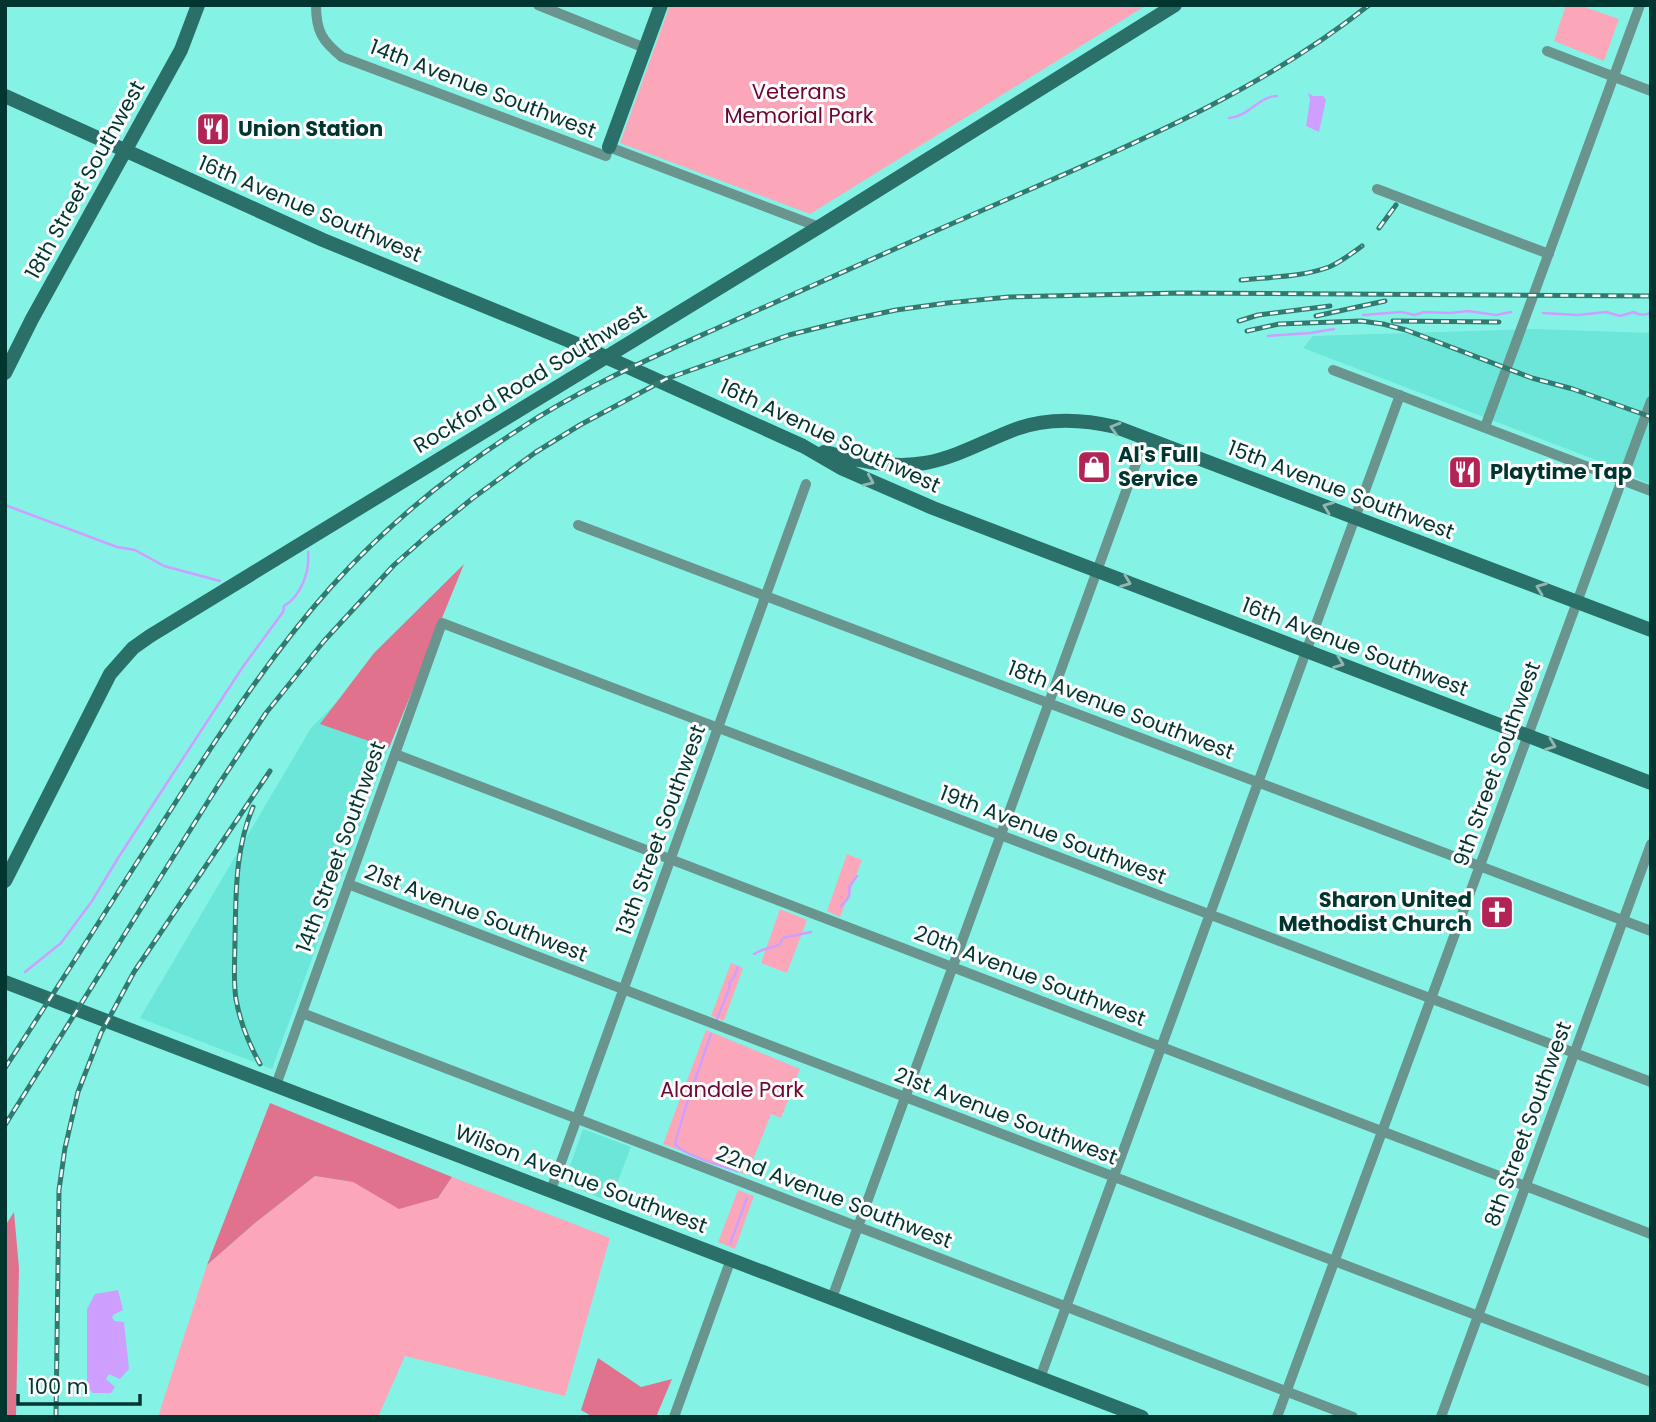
<svg xmlns="http://www.w3.org/2000/svg" width="1656" height="1422" viewBox="0 0 1656 1422" font-family="Poppins,sans-serif">
<style>
.built{fill:#6be6d8}
.green{fill:#fca7b9}
.forest{fill:#e1728e}
.water{fill:#ce9fff}
.lines{fill:none;stroke-linecap:round;stroke-linejoin:round}
.stream{stroke:#ce9fff;stroke-width:2.5}
.street{stroke:#6a948e;stroke-width:10}
.secondary{stroke:#2a7069;stroke-width:14}
.rail-casing{stroke:#307a72;stroke-width:5}
.rail{stroke:#fdfdfd;stroke-width:2.5;stroke-dasharray:8;stroke-linecap:butt}
.oneway{stroke:#94b6b3}
.labels{text-anchor:middle;stroke-width:6;stroke-linejoin:round;paint-order:stroke}
.street-label{font-size:21px;fill:#003530;stroke:#fdfdfd}
.park-label{font-size:21px;fill:#6f0631;stroke:#fdfdfd}
.poi-label{font-size:21px;font-weight:bold;fill:#003530;stroke:#fdfdfd;text-anchor:start}
</style>
<rect width="100%" height="100%" fill="#84f3e6"/>
<path class="built" d="M1534,329L1651,333V485L1604,463L1303,348L1313,336Z
M444,594L272,1069L140,1018L311,728Z
M583,1129L631,1147L610,1202L564,1183Z"/>
<path class="green" d="M670,5H1147L810,214L620,143Z
M1566,5H1579L1619,19L1604,61L1554,41Z
M847,854L862,860L840,917L827,911Z
M780,909L807,920L787,973L761,963Z
M731,963L743,968L724,1021L711,1016Z
M706,1030L800,1069L781,1118L771,1114L747,1175L663,1144Z
M315,1176L353,1182L400,1208L438,1198L452,1177L610,1238L565,1396L405,1356L378,1417H158L207,1265L255,1223Z
M738,1190L754,1196L735,1249L718,1242Z"/>
<path class="forest" d="M464,564L389,748L320,724L374,653Z
M270,1103L452,1177L438,1198L399,1209L353,1182L315,1176L255,1223L207,1265Z
M14,1212L19,1268L16,1417H5V1226Z
M598,1358L641,1387L672,1379L656,1417H593L581,1410Z"/>
<path class="water" d="M1308,93L1313,96H1323L1326,100L1319,132L1306,126L1310,100Z
M118,1290L123,1310L113,1315L112,1318L115,1321L124,1322L129,1369L120,1379L109,1374L106,1379L115,1387L111,1393H93L87,1387V1309L95,1294Z"/>
<g class="lines">
<path class="stream" d="M1229,118C1248,117 1259,96 1277,96
M1543,313L1578,315L1606,312L1620,316L1634,312C1639,316 1645,315 1651,313
M1363,315L1401,312L1415,315L1424,312L1450,313L1468,311L1496,315L1511,312
M1268,336L1310,333L1334,329
M5,505L117,547L135,550L164,566L220,581
M841,906C848,899 851,896 849,887L857,876
M754,954L762,950L779,945L783,938L811,932
M25,972L61,943L92,901L118,858L242,668L283,612L284,606C301,596 310,572 308,552
M717,1019L729,989L730,982L734,977L738,967
M711,1034L686,1106L675,1144C685,1156 722,1166 737,1171
M730,1244L747,1198"/>
<path class="street" d="M316,5C316,31 322,41 342,57L606,156L609,147L819,227
M538,5L645,48
M1547,51L1651,91
M1377,189L1549,254
M1333,370L1651,491
M1485,427L1640,5
M578,525L1651,931
M395,754L1651,1234
M348,884L1651,1382
M302,1013L1353,1417
M276,1085L442,623L1651,1082
M551,1190L806,484
M832,1298L1145,439
M1040,1378L1400,395
M674,1417L731,1259
M1277,1417L1651,401
M1441,1417L1651,844"/>
<path class="secondary" d="M5,96L323,240L577,344L803,446L841,468L933,508L1651,783
M609,147L661,5
M5,373L32,319L181,50L198,5
M824,452C857,460 891,469 925,463C958,457 984,441 1016,429C1049,417 1082,419 1116,427L1651,630
M5,881L110,674L133,648L150,636L819,227L1175,5
M5,982L1142,1417"/>
<g class="rail-casing">
<path id="rail" d="M1379,228L1396,205
M1241,280C1270,277 1302,277 1329,267C1341,262 1352,253 1362,246
M1316,316L1385,301
M1239,321L1258,315L1330,306
M1393,321L1499,322
M1247,331L1279,324L1361,321L1383,324L1406,330L1532,378L1573,389L1651,417
M253,807C235,849 236,894 235,939C235,959 233,980 236,999C240,1022 249,1044 260,1064
M5,1068C64,978 121,887 179,797C226,724 273,652 331,587C384,528 448,475 515,432C579,389 651,358 722,326C822,281 923,236 1024,192C1143,140 1266,87 1369,5
M5,1125L219,784L266,713L324,641L394,565L430,533L473,498L536,452L580,425L666,379L789,335L849,320L896,310L947,303L1009,297L1179,293L1651,296
M56,1417L59,1190L65,1148L78,1092L101,1033L134,972L270,771"/>
</g>
<use href="#rail" class="rail"/>
</g>
<defs><path id="oneway-chevron" d="M-2-3.5L2.5 0L-2 3.5" fill="none" stroke-width="1.6" stroke-linecap="round" stroke-linejoin="round" transform="scale(1.75)"/></defs>
<g class="oneway">
<use href="#oneway-chevron" transform="translate(1115 428) rotate(-163)"/>
<use href="#oneway-chevron" transform="translate(869 481) rotate(24)"/>
<use href="#oneway-chevron" transform="translate(1328 507) rotate(-159)"/>
<use href="#oneway-chevron" transform="translate(1126 582) rotate(21)"/>
<use href="#oneway-chevron" transform="translate(1541 588) rotate(-159)"/>
<use href="#oneway-chevron" transform="translate(1339 663) rotate(21)"/>
<use href="#oneway-chevron" transform="translate(1551 745) rotate(21)"/>
</g>
<defs>
<g id="restaurant-square" transform="scale(1.75)"><rect x="-9" y="-9" width="18" height="18" rx="4" fill="#b22356" stroke="#fdfdfd"/><path d="M-5-6h1v4h1v-4h1v4h1v-4h1v5L-1.5 .5V6h-2V.5L-5-1ZM5-6V6H3V1.5H1.5Q1.5-4 5-6Z" fill="#fff"/></g>
<g id="shop-square" transform="scale(1.75)"><rect x="-9" y="-9" width="18" height="18" rx="4" fill="#b22356" stroke="#fdfdfd"/><path d="M-5-2.5h2.3a2.7 3.5 0 0 1 5.4 0H5L5.5 6h-11ZM-1.5-2.5h3a1.5 2.3 0 0 0-3 0Z" fill="#fff"/></g>
<g id="church-square" transform="scale(1.75)"><rect x="-9" y="-9" width="18" height="18" rx="4" fill="#b22356" stroke="#fdfdfd"/><path d="M-1.2-6h2.4v3.5h3.3v2.4h-3.3V6h-2.4V-.1h-3.3v-2.4h3.3Z" fill="#fff"/></g>
</defs>
<g fill-rule="evenodd">
<use href="#restaurant-square" x="213" y="129"/>
<use href="#shop-square" x="1094" y="467"/>
<use href="#restaurant-square" x="1465" y="472"/>
<use href="#church-square" x="1497" y="912"/>
</g>
<g class="labels">
<g class="street-label">
<text transform="translate(483 89) rotate(21)" y="7">14th Avenue Southwest</text>
<text transform="translate(85 180) rotate(-61)" y="7">18th Street Southwest</text>
<text transform="translate(310 209) rotate(23)" y="7">16th Avenue Southwest</text>
<text transform="translate(530 379) rotate(-31)" y="7">Rockford Road Southwest</text>
<text transform="translate(830 436) rotate(25)" y="7">16th Avenue Southwest</text>
<text transform="translate(1341 490) rotate(21)" y="7">15th Avenue Southwest</text>
<text transform="translate(1355 647) rotate(21)" y="7">16th Avenue Southwest</text>
<text transform="translate(1121 710) rotate(21)" y="7">18th Avenue Southwest</text>
<text transform="translate(1497 764) rotate(-70)" y="7">9th Street Southwest</text>
<text transform="translate(661 830) rotate(-70)" y="7">13th Street Southwest</text>
<text transform="translate(1053 835) rotate(21)" y="7">19th Avenue Southwest</text>
<text transform="translate(341 847) rotate(-70)" y="7">14th Street Southwest</text>
<text transform="translate(476 913) rotate(21)" y="7">21st Avenue Southwest</text>
<text transform="translate(1030 976) rotate(21)" y="7">20th Avenue Southwest</text>
<text transform="translate(1006 1116) rotate(21)" y="7">21st Avenue Southwest</text>
<text transform="translate(1528 1124) rotate(-70)" y="7">8th Street Southwest</text>
<text transform="translate(581 1179) rotate(21)" y="7">Wilson Avenue Southwest</text>
<text transform="translate(834 1197) rotate(21)" y="7">22nd Avenue Southwest</text>
</g>
<g class="park-label">
<text x="799" y="99">Veterans<tspan x="799" dy="24">Memorial Park</tspan></text>
<text x="732" y="1097">Alandale Park</text>
</g>
<g class="poi-label">
<text x="238" y="136">Union Station</text>
<text x="1118" y="462">Al's Full<tspan x="1118" dy="24">Service</tspan></text>
<text x="1490" y="479">Playtime Tap</text>
<text x="1472" y="907" text-anchor="end">Sharon United<tspan x="1472" dy="24">Methodist Church</tspan></text>
</g>
</g>
<rect width="1656" height="1422" fill="none" stroke="#003530" stroke-width="14"/>
<path d="M18 1394v10h122v-10" fill="none" stroke="#003530" stroke-width="3.5"/>
<text x="28" y="1394" font-size="21" fill="#003530" stroke="#fdfdfd" stroke-width="5" paint-order="stroke">100 m</text>
</svg>
